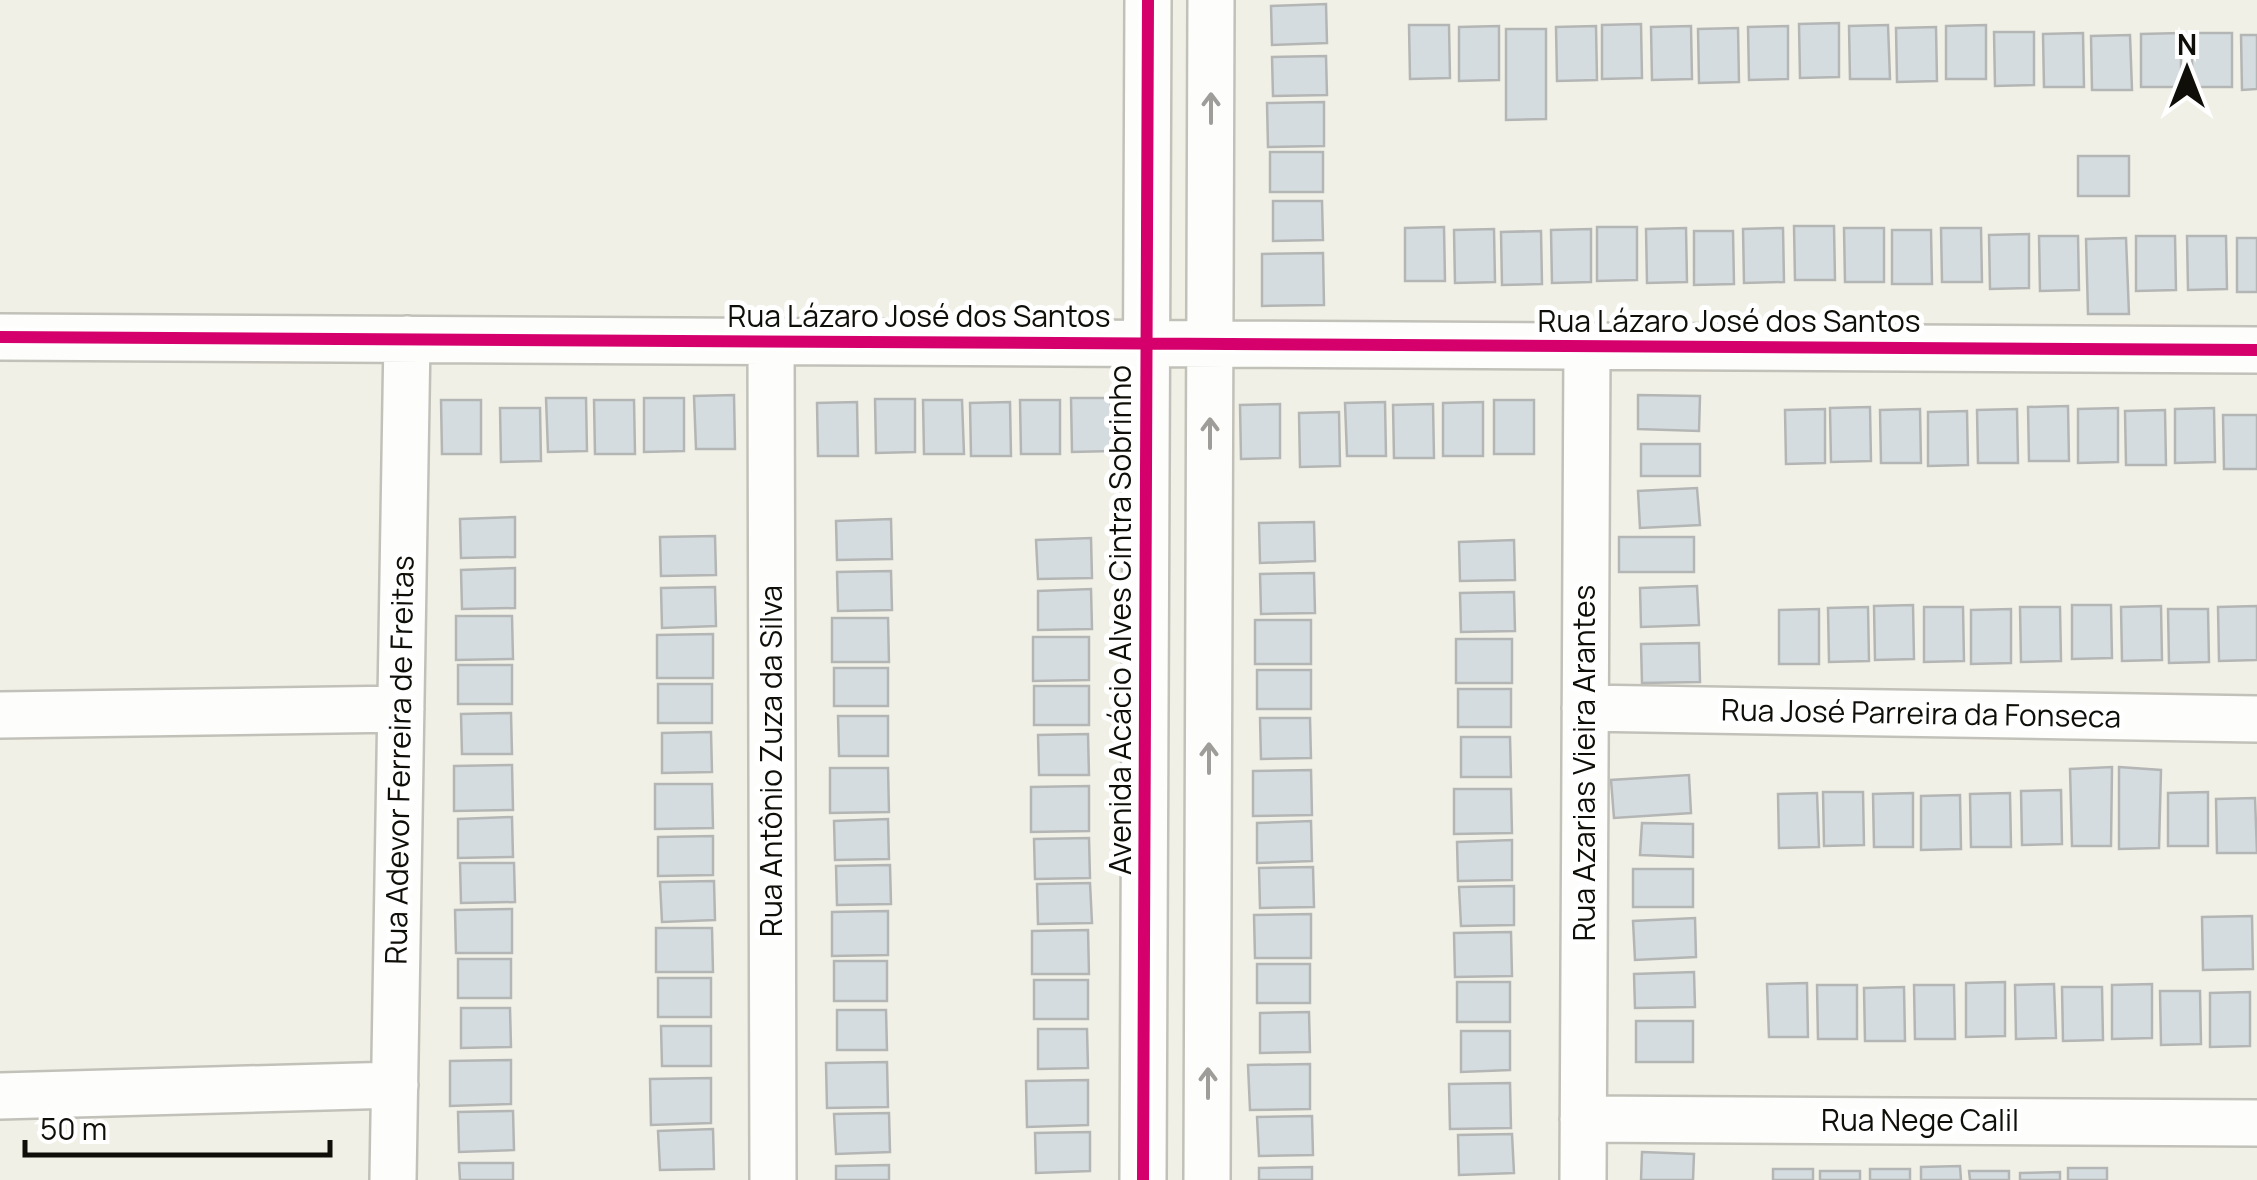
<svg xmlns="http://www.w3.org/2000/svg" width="2257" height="1180" viewBox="0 0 2257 1180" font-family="Manrope,sans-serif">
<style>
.building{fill:#d5dcdf;stroke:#b3b6b4;stroke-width:2.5}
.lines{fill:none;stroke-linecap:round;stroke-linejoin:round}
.street-casing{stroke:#c2c1b9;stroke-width:50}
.street{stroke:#fdfdfb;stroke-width:45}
.cycleway-casing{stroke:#fff;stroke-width:19}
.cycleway{stroke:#d6006c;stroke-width:12}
.oneway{stroke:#9e9d9a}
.labels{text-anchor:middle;stroke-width:10;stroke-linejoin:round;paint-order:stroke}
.street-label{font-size:30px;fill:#0f0e08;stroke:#fff}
</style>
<rect width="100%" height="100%" fill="#f1f0e6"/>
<path class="building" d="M1326,4L1327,43L1272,45L1271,6Z
M1839,23V77L1800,78L1799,24Z
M1641,24L1642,78L1602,79V25Z
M1409,25H1449L1450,78L1410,79Z
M1888,25L1890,79H1850L1849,26Z
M1986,25V79H1946V26Z
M1499,26V80L1459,81V27Z
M1596,26L1597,80L1557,81L1556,27Z
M1691,26L1692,79L1652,80L1651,27Z
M1788,26V79L1749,80L1748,27Z
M1936,27L1937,81L1897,82L1896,28Z
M1738,28L1739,82L1699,83L1698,29Z
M1506,29H1546V119L1506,120Z
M1994,32H2034V85L1995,86Z
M2083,33L2084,87H2044L2043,34Z
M2181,33V87H2141V34Z
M2192,33H2232V87H2192Z
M2130,35L2132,90H2092L2091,36Z
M2241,35H2257V89L2242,90Z
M1326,56L1327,95L1273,96L1272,57Z
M1324,102V146L1268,147L1267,103Z
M1270,152H1323V192H1270Z
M2078,156H2129V196H2078Z
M1273,201H1322L1323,240L1273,241Z
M1794,226H1834L1835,280H1795Z
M1444,227L1445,281H1405V228Z
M1597,227H1637V280L1597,281Z
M1686,228L1687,282L1647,283L1646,229Z
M1783,228L1784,282L1744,283L1743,229Z
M1844,228H1884V282H1845Z
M1941,228H1981L1982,282H1942Z
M1494,229L1495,282L1455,283L1454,230Z
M1591,229V282L1552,283L1551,230Z
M1892,230H1931L1932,284H1892Z
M1541,231L1542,284L1502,285L1501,232Z
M1694,231H1733L1734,284L1694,285Z
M2029,234V288L1990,289L1989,235Z
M2039,236H2078L2079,290L2040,291Z
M2136,236H2175L2176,290L2136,291Z
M2187,236H2226L2227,289L2188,290Z
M2126,238L2129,314H2088L2086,239Z
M2237,238H2257V292H2237Z
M1323,253L1324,305L1262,306V254Z
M734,395L735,449H696L694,396Z
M1638,395L1700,396L1699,431L1638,429Z
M546,398H586L587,451L548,452Z
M644,398H684V451L644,452Z
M1071,398H1110L1112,451L1072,452Z
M875,399H915V452L876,453Z
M441,400H481V454H442Z
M594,400H634L635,454H595Z
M923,400H962L964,454H924Z
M1020,400H1060V454H1021Z
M1494,400H1534V454H1494Z
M857,402L858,456H818L817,403Z
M1010,402L1011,456H971L970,403Z
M1385,402L1386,456H1347L1345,403Z
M1483,402V456H1443V403Z
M1280,404V458L1241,459L1240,405Z
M1433,404L1434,458H1394L1393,405Z
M2068,406L2069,461H2029L2028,407Z
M1870,407L1871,461L1831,462L1830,408Z
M500,408H540L541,461L501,462Z
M2118,408V462L2078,463V409Z
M2214,408L2215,462L2175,463V409Z
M1825,409V463L1786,464L1785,410Z
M1920,409L1921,463H1881L1880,410Z
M2017,409L2018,463H1978L1977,410Z
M2165,410L2166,465H2126L2125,411Z
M1967,411L1968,465L1928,466V412Z
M1339,412L1340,466L1300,467L1299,413Z
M2223,415H2257V469H2224Z
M1641,444H1700V476H1641Z
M1697,488L1700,525L1640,528L1638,491Z
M515,517V557L461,558L460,519Z
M891,519L892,559L837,560L836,521Z
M1314,522L1315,561L1260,563L1259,523Z
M715,536L716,575L661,576L660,537Z
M1619,537H1694V572H1619Z
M1091,538L1092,578L1038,579L1036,540Z
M1514,540L1515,580L1460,581L1459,542Z
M515,568V608L462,609L461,570Z
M891,571L892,610L838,611L837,572Z
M1314,573L1315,613L1261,614L1260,574Z
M1697,586L1699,625L1641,627L1640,588Z
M715,587L716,626L662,628L661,588Z
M1091,589L1092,629L1038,630V591Z
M1514,592L1515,631L1461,632L1460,593Z
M1913,605L1914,659L1875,660L1874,606Z
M2072,605H2111L2112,658L2072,659Z
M2161,606L2162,660L2122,661L2121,607Z
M2257,606V660L2219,661L2218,607Z
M1868,607L1869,661L1829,662L1828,608Z
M1924,607H1963L1964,661L1924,662Z
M2020,607H2060L2061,661L2021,662Z
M1819,609V664H1779V610Z
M2011,609V663L1971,664V610Z
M2168,609H2208L2209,662L2169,663Z
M456,616H512L513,659L456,660Z
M832,618H888L889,662H832Z
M1255,620H1311V664H1255Z
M713,634V678H657V635Z
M1033,637H1089V680L1033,681Z
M1456,639H1512V683H1456Z
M1699,643L1700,682L1642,683L1641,644Z
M458,665H512V704H458Z
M834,668H888V706H834Z
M1257,670H1311V709H1257Z
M658,684H712V723H658Z
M1034,686H1089V725H1034Z
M1458,689H1511V727H1458Z
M511,713L512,754H462L461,714Z
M838,716H888V756H839Z
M1260,718H1310L1311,758L1261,759Z
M711,732L712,772L662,773V733Z
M1088,734L1089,775H1039L1038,735Z
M1461,737H1510L1511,777H1461Z
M512,765L513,810L454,811V766Z
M2112,767L2111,846H2072L2070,769Z
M2119,767L2161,770L2159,848L2119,849Z
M830,768H888L889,812L830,813Z
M1311,770L1312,815L1253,816V771Z
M1689,775L1691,813L1614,818L1611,780Z
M655,784H712L713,828L655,829Z
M1089,786V831L1031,832V787Z
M1454,789H1511L1512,833L1454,834Z
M2061,790L2062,844L2022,845L2021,791Z
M1823,792H1863L1864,845L1824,846Z
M2208,792V846H2168V793Z
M1817,793L1819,847L1779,848L1778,794Z
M1913,793V847H1874L1873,794Z
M2010,793L2011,847H1971L1970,794Z
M1960,795L1961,849L1921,850V796Z
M2255,798L2257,853H2217L2216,799Z
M512,817L513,857L458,858V819Z
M888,819L889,859L835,860L834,821Z
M1311,821L1312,861L1257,863V823Z
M1642,823L1693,824V857L1640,855Z
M713,836V875L658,876V837Z
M1089,838L1090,878L1035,879L1034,839Z
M1512,840V880L1458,881L1457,842Z
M460,863H514L515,902L461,903Z
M890,865L891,904L837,905L836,866Z
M1313,867L1314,907L1260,908L1259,868Z
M1633,869H1693V907H1633Z
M714,881L715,920L662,922L660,882Z
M1090,883L1092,923L1038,924L1037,884Z
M1514,886V925L1461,926L1459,887Z
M512,909V953H456L455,910Z
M888,911V955L832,956V912Z
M1311,914V958H1255L1254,915Z
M2252,916L2253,969L2203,970L2202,917Z
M1695,918L1696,957L1635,960L1633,921Z
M656,928H712L713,972H656Z
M1088,930L1089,974H1032V931Z
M1511,932L1512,976L1455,977L1454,933Z
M458,959H511V998H458Z
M834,961H887V1001H834Z
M1257,964H1310V1003H1257Z
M1694,972L1695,1007L1635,1008L1634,974Z
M658,978H711V1017H658Z
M1034,980H1088V1019H1034Z
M1457,982H1510V1022H1457Z
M2005,982V1036L1966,1037V983Z
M1807,983L1808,1037H1769L1767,984Z
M2054,984L2056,1038L2016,1039L2015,985Z
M2152,984V1038L2112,1039V985Z
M1817,985H1857V1039H1818Z
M1914,985H1954L1955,1039H1915Z
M1904,987L1905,1041H1865L1864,988Z
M2062,987H2102L2103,1040L2063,1041Z
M2160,991H2200L2201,1044L2161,1045Z
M2250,992V1046L2210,1047V993Z
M461,1008H510L511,1047L461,1048Z
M837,1010H886L887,1050H837Z
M1309,1012L1310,1052L1260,1053V1013Z
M1636,1021H1693V1062H1636Z
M661,1026H711V1066H662Z
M1038,1029H1087L1088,1068L1038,1069Z
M1461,1031H1510V1070L1461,1072Z
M511,1060V1104L450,1106V1061Z
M887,1062L888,1107L827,1108L826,1063Z
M1310,1064V1109L1250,1110L1248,1065Z
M711,1078V1123L651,1125L650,1079Z
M1088,1080V1125L1027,1127L1026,1081Z
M1510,1083L1511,1128L1450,1129L1449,1084Z
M513,1111L514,1150L459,1152L458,1112Z
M889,1113L890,1152L836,1154L834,1114Z
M1312,1116L1313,1155L1259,1156L1257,1117Z
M713,1129L714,1169L660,1170L658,1131Z
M1090,1132V1171L1036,1173L1035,1133Z
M1512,1134L1514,1173L1459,1175L1458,1135Z
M1642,1152L1694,1154L1693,1180H1641Z
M459,1163H513V1180H460Z
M889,1165V1180H836V1166Z
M1960,1166L1961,1180H1921V1167Z
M1312,1167V1180H1259V1168Z
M2068,1168H2107V1180H2068Z
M1773,1169H1813V1180H1773Z
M1870,1169H1910V1180H1870Z
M1820,1171H1860V1180H1820Z
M1969,1171H2009V1180H1970Z
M2060,1172V1180H2020V1173Z"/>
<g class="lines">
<g class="street-casing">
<path id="street" d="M0,337L2257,350
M771,341L773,1180
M1585,708L2257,719
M0,715L401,709
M0,1096L395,1085
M1583,1119L2257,1123
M393,1180L407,339
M1143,1180L1148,0
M1207,1180L1211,0
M1583,1180L1587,346"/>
</g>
<use href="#street" class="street"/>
<g class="cycleway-casing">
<path id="cycleway" d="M0,337L2257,350
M1143,1180L1148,0"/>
</g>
<use href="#cycleway" class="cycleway"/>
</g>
<defs><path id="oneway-shaft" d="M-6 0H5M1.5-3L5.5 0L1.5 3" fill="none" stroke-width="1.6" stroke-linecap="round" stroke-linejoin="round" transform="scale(2.5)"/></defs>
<g class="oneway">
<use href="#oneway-shaft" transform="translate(1211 108) rotate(-90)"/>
<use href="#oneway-shaft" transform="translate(1210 433) rotate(-90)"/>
<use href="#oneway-shaft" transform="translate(1209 758) rotate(-90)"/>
<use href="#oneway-shaft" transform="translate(1208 1083) rotate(-90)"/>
</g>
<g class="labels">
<g class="street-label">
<text x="919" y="327">Rua Lázaro José dos Santos</text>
<text x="1729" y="332">Rua Lázaro José dos Santos</text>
<text transform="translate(1121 620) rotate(-90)" y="10">Avenida Acácio Alves Cintra Sobrinho</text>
<text transform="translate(1921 714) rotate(1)" y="10">Rua José Parreira da Fonseca</text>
<text transform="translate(400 760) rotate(-89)" y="10">Rua Adevor Ferreira de Freitas</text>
<text transform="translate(772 761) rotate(-90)" y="10">Rua Antônio Zuza da Silva</text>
<text transform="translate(1585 763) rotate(-90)" y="10">Rua Azarias Vieira Arantes</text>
<text x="1920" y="1131">Rua Nege Calil</text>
</g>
</g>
<g transform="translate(2187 70)" stroke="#ffffff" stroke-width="8" paint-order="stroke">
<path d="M0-8L18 38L0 25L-18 38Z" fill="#0f0e08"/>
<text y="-15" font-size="28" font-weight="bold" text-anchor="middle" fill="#0f0e08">N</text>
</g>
<path d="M25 1140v15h305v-15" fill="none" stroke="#0f0e08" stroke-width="5"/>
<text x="40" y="1140" font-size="30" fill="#0f0e08" stroke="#ffffff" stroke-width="8" paint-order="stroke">50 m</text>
</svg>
